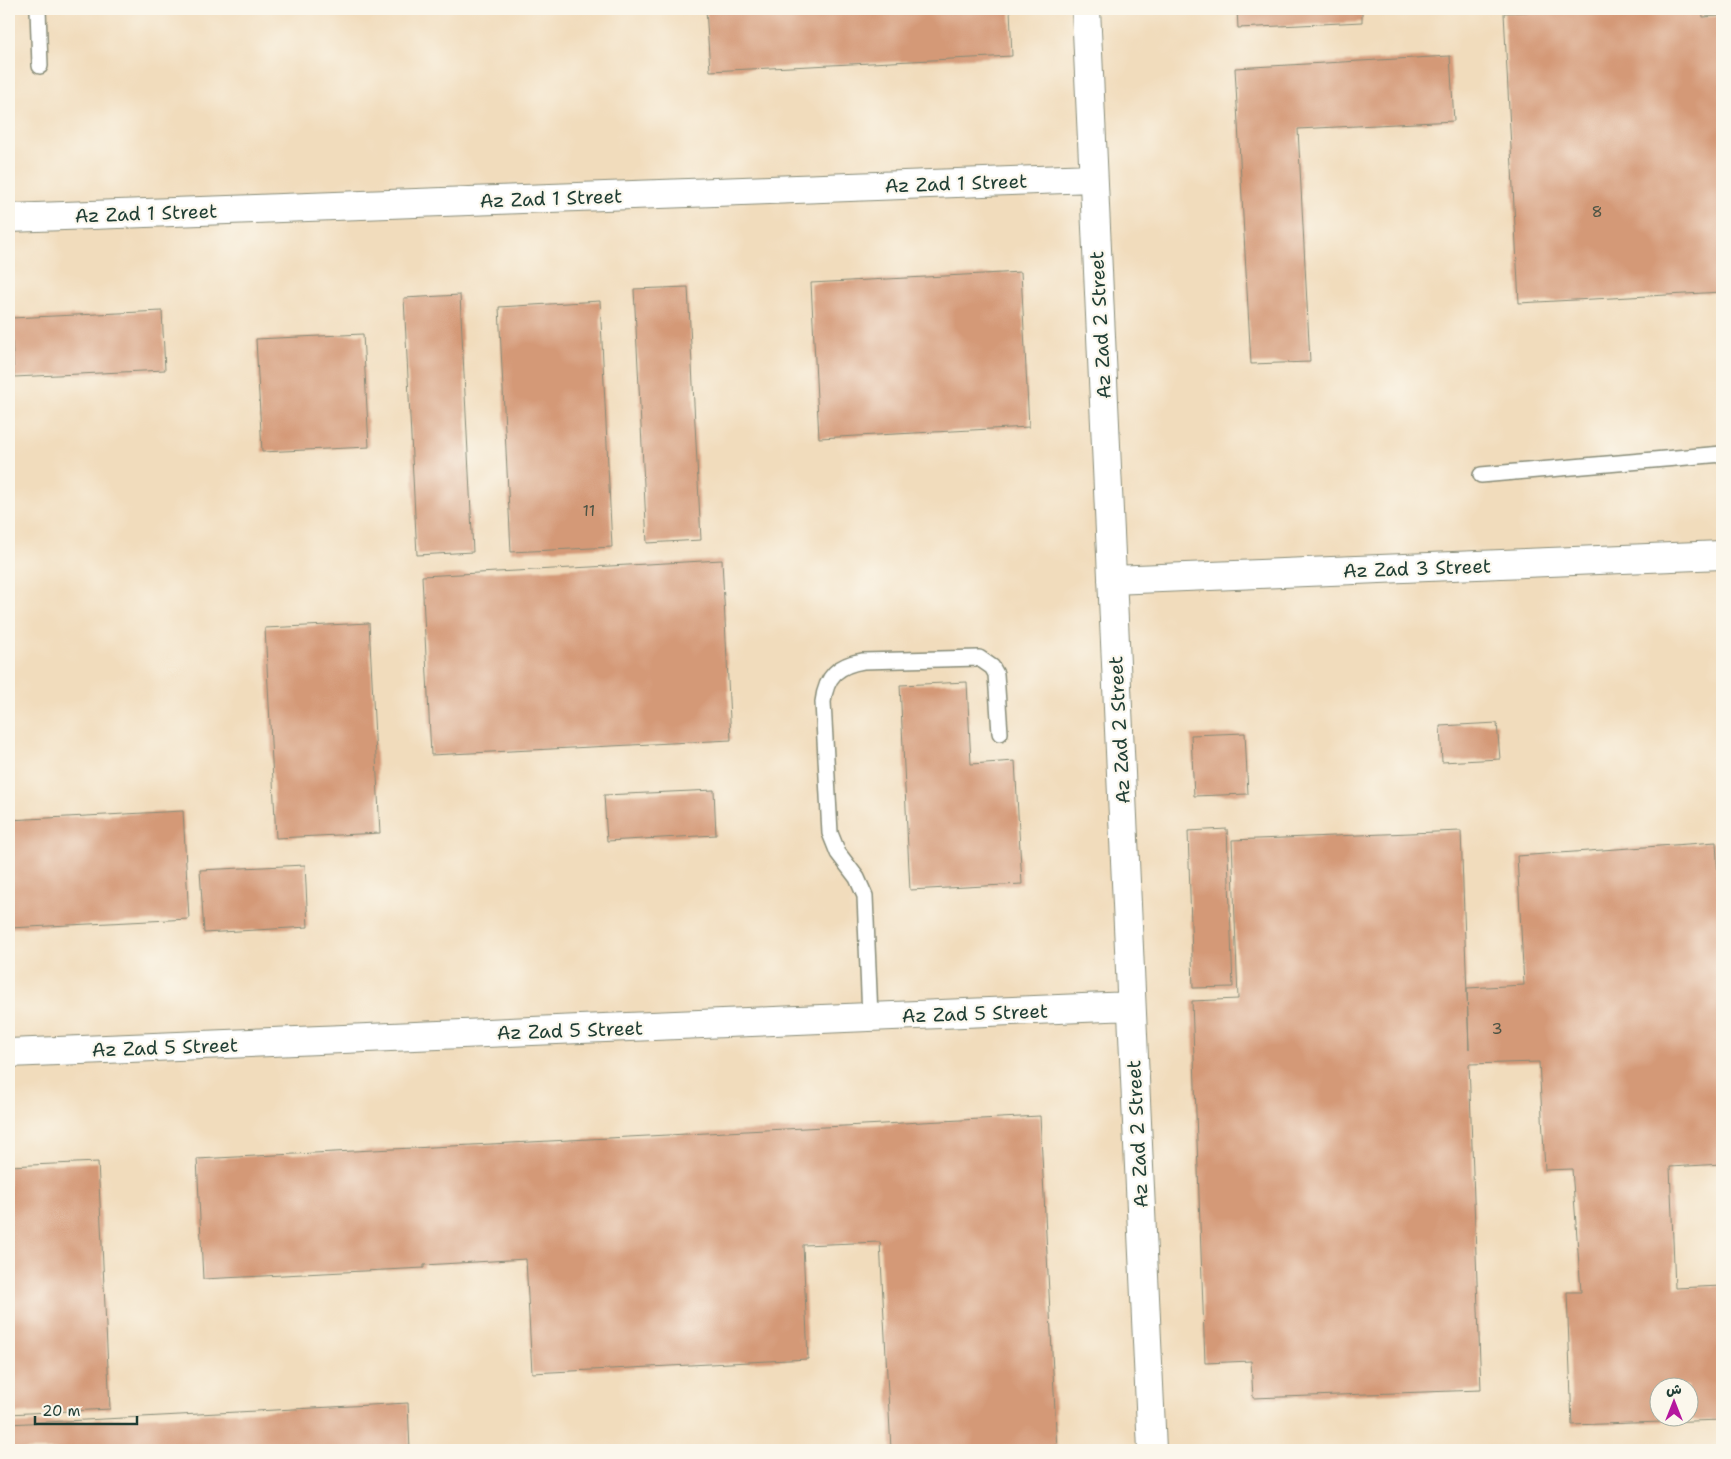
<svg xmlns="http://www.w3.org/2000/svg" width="1731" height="1459" viewBox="0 0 1731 1459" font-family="'Shantell Sans','Playpen Sans Arabic',sans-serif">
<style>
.building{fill:#d49977;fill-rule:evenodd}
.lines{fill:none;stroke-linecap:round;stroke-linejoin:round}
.lane-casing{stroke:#888c78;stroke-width:18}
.street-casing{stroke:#888c78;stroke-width:30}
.lane{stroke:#fff;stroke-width:15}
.street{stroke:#fff;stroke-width:28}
.labels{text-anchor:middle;stroke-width:4.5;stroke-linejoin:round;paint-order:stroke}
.number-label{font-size:16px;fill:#4c5445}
.street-label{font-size:19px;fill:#1f3d34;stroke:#fbf7ec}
</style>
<rect width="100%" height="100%" fill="#fbf7ec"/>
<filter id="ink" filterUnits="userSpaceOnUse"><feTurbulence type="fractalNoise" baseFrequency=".02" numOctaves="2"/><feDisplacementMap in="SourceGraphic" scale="10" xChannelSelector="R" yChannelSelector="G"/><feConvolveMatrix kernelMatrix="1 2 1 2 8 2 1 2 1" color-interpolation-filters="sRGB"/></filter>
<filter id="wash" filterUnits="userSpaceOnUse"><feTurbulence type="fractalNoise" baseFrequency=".0096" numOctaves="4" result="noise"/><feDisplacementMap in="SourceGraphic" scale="20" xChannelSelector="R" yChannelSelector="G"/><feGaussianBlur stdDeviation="1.12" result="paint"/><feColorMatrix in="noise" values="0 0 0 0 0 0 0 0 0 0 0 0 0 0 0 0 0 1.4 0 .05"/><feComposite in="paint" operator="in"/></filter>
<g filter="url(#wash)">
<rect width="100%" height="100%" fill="#f1dcbc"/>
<g id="blocks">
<path class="building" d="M706,9H1010L1012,56L710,71Z
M1237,9H1362V22L1238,28Z
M1587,9H1702L1703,17L1721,16L1722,39V292L1519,303L1504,13Z
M1450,56L1454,121L1298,129L1310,362L1251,364L1235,68Z
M1021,272L1029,427L819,438L811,283Z
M688,287L701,540L647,543L634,289Z
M460,295L473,552L417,555L404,298Z
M600,301L612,547L511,552L499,307Z
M162,311L165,370L14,377L11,318Z
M363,334L369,447L262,452L256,339Z
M722,560L731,740L431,755L422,576Z
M369,623L380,833L276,838L265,628Z
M967,682L971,764L1015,761L1022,884L910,890L900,685Z
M1497,723L1500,759L1442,762L1440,726Z
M1245,733L1248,794L1194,796L1191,735Z
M714,790L716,835L607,841L604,795Z
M183,811L189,919L9,928V820Z
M1227,829L1233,987L1193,988L1188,831Z
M1461,831L1469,1049L1467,988L1524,985L1517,856L1716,842L1722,946V1164L1670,1167L1675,1288L1722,1286V1420L1572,1425L1567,1292H1581L1572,1169L1545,1170L1539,1062L1469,1064L1481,1390L1253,1398L1251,1361L1205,1363L1192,1001L1238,999L1232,840ZM1658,1386H1688V1416H1658Z
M305,865L308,927L204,933L200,870Z
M1040,1116L1057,1450H891L880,1242L803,1245L808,1359L532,1373L526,1259L424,1265V1268L203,1279L197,1159Z
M98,1162L110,1409L9,1414V1166Z
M408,1403L410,1450H9V1424Z"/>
</g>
</g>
<g filter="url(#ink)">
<use href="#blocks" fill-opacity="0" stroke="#888c78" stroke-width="1"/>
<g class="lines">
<g class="lane-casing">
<path id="lane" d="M38,9L40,66
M1481,475L1722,454
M870,1017L865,896L857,878L838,853L830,833L823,702C826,676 838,665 863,661L979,658L992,667L996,674L1000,733"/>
</g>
<g class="street-casing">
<path id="street" d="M1086,9L1152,1450
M9,218L1093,178
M1112,580L1722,555
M9,1053L1131,1006"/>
</g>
<use href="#lane" class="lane"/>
<use href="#street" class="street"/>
</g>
</g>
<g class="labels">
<g class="number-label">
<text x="1597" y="217">8</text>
<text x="589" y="516">11</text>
<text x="1497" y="1034">3</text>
</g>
<g class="street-label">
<text transform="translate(956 183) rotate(-2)" y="7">Az Zad 1 Street</text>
<text transform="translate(551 198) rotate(-2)" y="7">Az Zad 1 Street</text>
<text transform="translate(146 213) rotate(-2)" y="7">Az Zad 1 Street</text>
<text transform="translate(1100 325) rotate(-93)" y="7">Az Zad 2 Street</text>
<text transform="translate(1417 568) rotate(-2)" y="7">Az Zad 3 Street</text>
<text transform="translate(1119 730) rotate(-93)" y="7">Az Zad 2 Street</text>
<text transform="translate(975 1013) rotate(-2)" y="7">Az Zad 5 Street</text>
<text transform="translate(570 1030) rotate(-2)" y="7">Az Zad 5 Street</text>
<text transform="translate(165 1047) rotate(-2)" y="7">Az Zad 5 Street</text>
<text transform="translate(1137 1134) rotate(-93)" y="7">Az Zad 2 Street</text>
</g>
</g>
<rect width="1731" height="1459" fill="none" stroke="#fbf7ec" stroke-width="30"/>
<g transform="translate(1674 1402)"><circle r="24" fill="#fbf7ec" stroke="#a3ada2"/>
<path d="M0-4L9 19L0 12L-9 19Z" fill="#b5179e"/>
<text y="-8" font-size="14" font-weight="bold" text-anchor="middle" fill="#1f3d34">ش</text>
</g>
<path d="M35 1416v8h102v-8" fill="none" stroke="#1f3d34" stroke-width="2.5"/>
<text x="42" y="1416" font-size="15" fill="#1f3d34" stroke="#fbf7ec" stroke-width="4" paint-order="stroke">20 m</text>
</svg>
